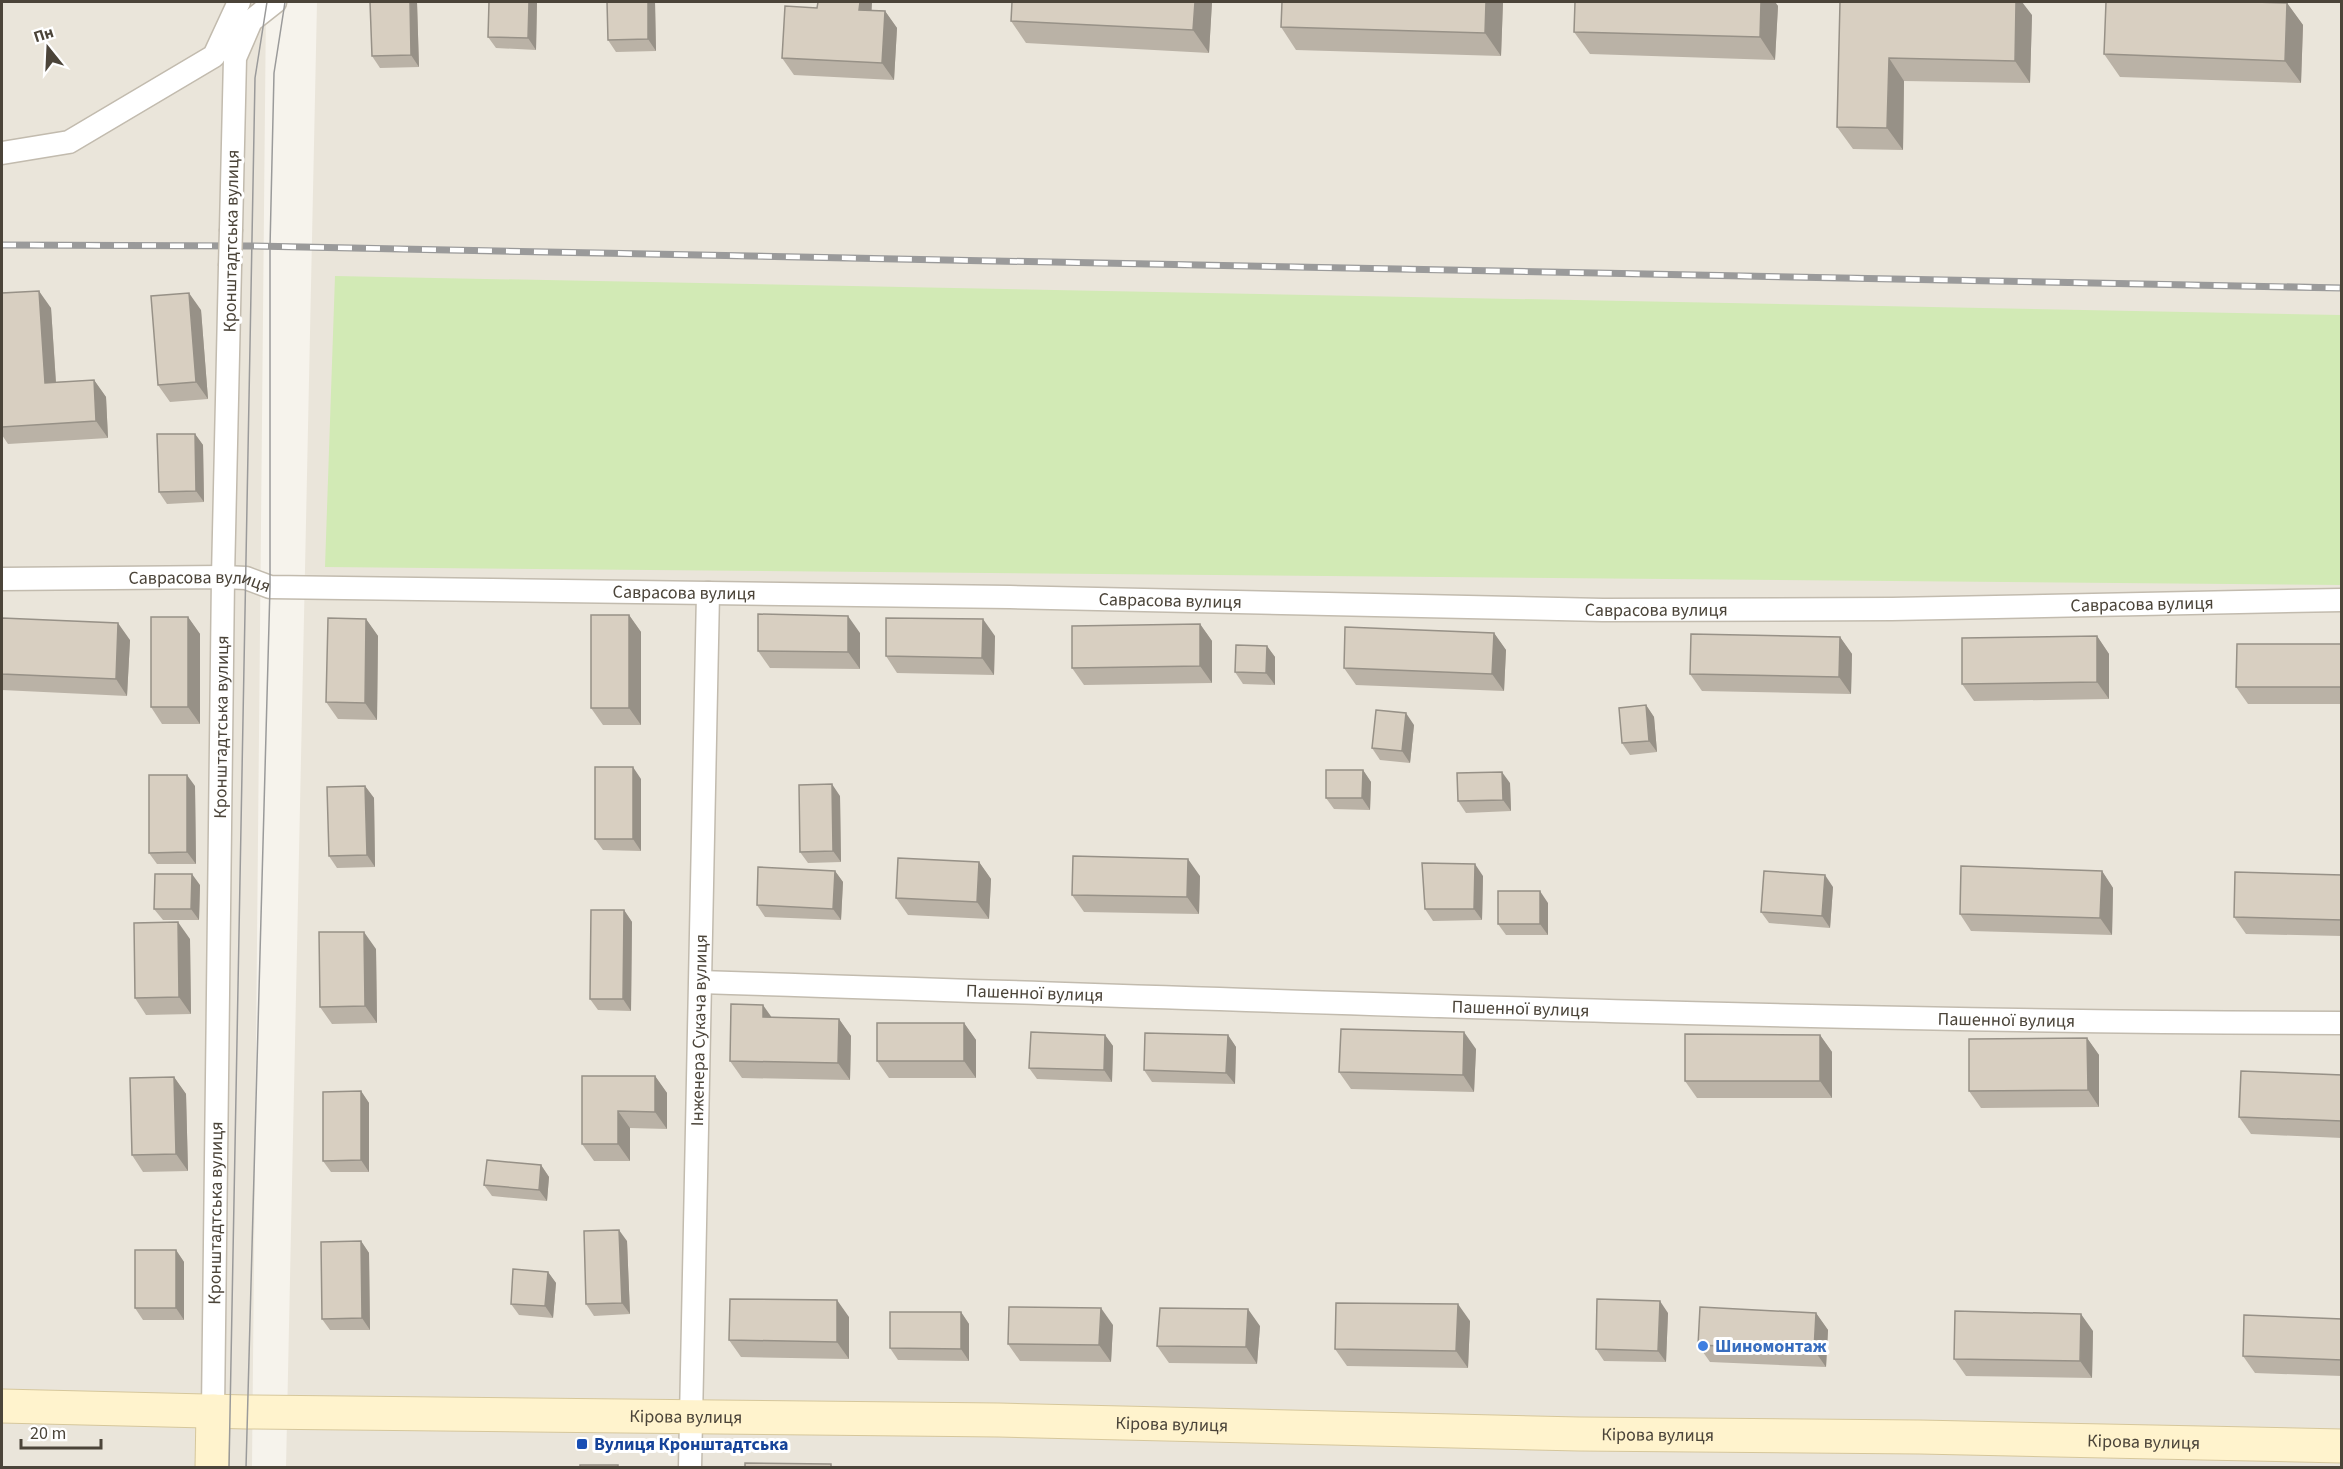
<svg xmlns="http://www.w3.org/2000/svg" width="2343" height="1469" viewBox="0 0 2343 1469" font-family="'Source Sans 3',sans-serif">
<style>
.residential{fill:#eae5da}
.green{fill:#d2eab5}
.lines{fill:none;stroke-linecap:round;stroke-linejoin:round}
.street-casing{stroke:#c2bbae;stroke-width:25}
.secondary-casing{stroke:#d6c79b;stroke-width:35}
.street{stroke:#fff;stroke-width:22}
.secondary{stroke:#fff3cd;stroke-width:33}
.tram{stroke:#9a9a9a;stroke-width:1.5}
.rail-casing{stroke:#9a9a9a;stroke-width:7}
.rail{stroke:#fff;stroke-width:4.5;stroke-dasharray:14;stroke-linecap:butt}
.street-bridge-casing{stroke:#c2bbae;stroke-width:25;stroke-linecap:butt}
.street-bridge{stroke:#fff;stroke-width:22}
.wall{fill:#bab2a6}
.shaded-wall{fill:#979187}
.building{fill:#d8cfc1;stroke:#979187;stroke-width:1.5}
.shop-dot{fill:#3f7fe0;stroke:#fff;stroke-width:2}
.transit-dot{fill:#1a4fb4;stroke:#fff;stroke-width:2}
.labels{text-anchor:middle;stroke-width:6;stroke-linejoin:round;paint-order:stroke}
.street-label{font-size:18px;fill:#4b4439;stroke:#fff}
.shop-label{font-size:18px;font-weight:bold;fill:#366cbe;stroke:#fff;text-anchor:start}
.transit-label{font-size:18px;font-weight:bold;fill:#164399;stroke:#fff;text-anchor:start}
</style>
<rect width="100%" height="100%" fill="#f6f3ec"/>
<path class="residential" d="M2,2H266L252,1467L2,1468Z
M317,2H2341V1467L286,1468Z"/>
<path class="green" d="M335,276L2341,315V585L325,567Z"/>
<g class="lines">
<g class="street-casing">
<g id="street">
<path d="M2,153L69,142L214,56L239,2"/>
<path d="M231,229L235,58L251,21L275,2"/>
<path id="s1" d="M2,579L223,577L246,578L270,587L1010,597L1603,610L1892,609L2342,600"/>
<path id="s2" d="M701,982C1247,999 1794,1022 2342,1023"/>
<path id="s3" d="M213,1411L223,577L230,266"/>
<path id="s4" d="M690,1468L708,593"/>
</g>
</g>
<g class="secondary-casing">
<g id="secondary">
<path id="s5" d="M2,1406L247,1412L999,1420L1579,1434L1920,1437L2342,1446"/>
<path d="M212,1468L213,1411"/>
</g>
</g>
<use href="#street" class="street"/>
<use href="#secondary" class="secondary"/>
<path class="tram" d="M229,1468L255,78L267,2
M246,1468L270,587V247L274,73L285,2"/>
<g class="rail-casing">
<path id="rail" d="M2,245L251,246L2342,288"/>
</g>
<use href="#rail" class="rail"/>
<g class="street-bridge-casing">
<path id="street-bridge" d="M230,266L231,229"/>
</g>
<use href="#street-bridge" class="street-bridge"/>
</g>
<path class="wall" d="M417,2L419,67L380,68L372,56Z
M489,2H537L536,50L496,48L488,37Z
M607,2H655L656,51L616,52L608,40Z
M1212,2L1209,53L1026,43L1011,21Z
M1503,2L1501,56L1296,50L1281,27Z
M1575,2H1775L1778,6L1775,60L1590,54L1574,32Z
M1840,2L2032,15L2030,83L1904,81L1903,150L1853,149L1837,127Z
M2287,3L2303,25L2301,83L2120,77L2104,54Z
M817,8L885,11L897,28L894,80L794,75L782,58Z
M2,293L51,308L56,382L94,380L106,397L108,438L8,444L2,435Z
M201,310L208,399L170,402L158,385Z
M195,434L203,445L204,502L167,504L159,492Z
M629,615L641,632V725H603L591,708Z
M188,617L200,634V724H162L151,707Z
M2,618L130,640L127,696L2,690Z
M366,619L378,636L377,720L338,719L326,702Z
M1200,624L1212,641V683L1084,685L1072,668Z
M860,633V669L770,668L758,651Z
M1494,633L1506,650L1504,691L1356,685L1344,668Z
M995,636L994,675L897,673L886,656Z
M2097,636L2109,654V699L1974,701L1962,684Z
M1840,637L1852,654L1851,694L1702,691L1690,674Z
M2342,644V704H2248L2236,687Z
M1267,646L1275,657V685L1243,684L1235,672Z
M1646,705L1654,717L1657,752L1630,755L1622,743Z
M1414,725L1410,763L1380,760L1372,748Z
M1363,770L1371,782L1370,810L1334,809L1326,798Z
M641,779V851L603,850L595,839Z
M1510,783L1511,811L1466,813L1458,801Z
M195,786L196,864H157L149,853Z
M365,786L374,798L375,867L337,868L329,856Z
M840,796L841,862L808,863L800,852Z
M979,862L991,879L989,919L908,915L896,898Z
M835,871L843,882L841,920L765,917L757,905Z
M2102,871L2113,888L2112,935L1971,931L1960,914Z
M2342,875V936L2246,934L2234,917Z
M1200,876L1199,914L1084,912L1072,895Z
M1483,876L1482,920L1433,921L1425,909Z
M200,885L199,920H163L154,909Z
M1833,887L1830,928L1769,923L1761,912Z
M1548,903V935H1506L1498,924Z
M624,910L632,922L631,1011L598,1010L590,999Z
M190,939L191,1014L146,1015L135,998Z
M376,949L377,1023L332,1024L320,1007Z
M772,1017L839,1019L851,1036L850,1080L742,1078L730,1061Z
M964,1023L976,1040V1078H889L877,1061Z
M1105,1035L1113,1046L1112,1082L1037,1079L1029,1068Z
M1228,1035L1236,1047L1235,1084L1152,1082L1144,1070Z
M1820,1035L1832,1052V1098H1697L1685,1081Z
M2087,1038L2099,1055V1107L1981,1108L1969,1091Z
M1476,1049L1474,1092L1351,1089L1339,1072Z
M2342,1075V1138L2251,1134L2239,1117Z
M655,1076L667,1093V1129L630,1128V1161H594L582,1144Z
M174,1077L186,1094L188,1171L143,1172L132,1155Z
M361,1091L369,1103V1172H331L323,1161Z
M541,1165L549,1177L547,1201L492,1196L484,1185Z
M361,1241L369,1253L370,1330H330L322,1319Z
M627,1241L630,1314L594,1316L586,1304Z
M176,1250L184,1262V1320H143L135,1308Z
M548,1272L556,1283L553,1318L519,1315L511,1304Z
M961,1312L969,1324V1361L898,1360L890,1348Z
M1668,1313L1666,1362L1604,1361L1596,1349Z
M1816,1313L1828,1330L1826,1367L1710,1362L1698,1345Z
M849,1317V1359L741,1357L729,1340Z
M2342,1319V1376L2255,1373L2243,1356Z
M1470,1321L1468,1368L1347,1366L1335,1349Z
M1113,1325L1111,1362L1020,1361L1008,1344Z
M1260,1326L1257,1364L1169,1363L1157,1346Z
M2093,1331L2092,1378L1966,1376L1954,1359Z"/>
<path class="shaded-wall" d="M410,2H417L419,67L411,55Z
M529,2H537L536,50L528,38Z
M648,2H655L656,51L648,39Z
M860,2H872L871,27L859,10Z
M1195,2H1212L1209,53L1193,30Z
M1486,2H1503L1501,56L1485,33Z
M1761,2H1775L1778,6L1775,60L1760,37Z
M2016,2H2022L2032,15L2030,83L2015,61Z
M2287,3L2303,25L2301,83L2285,61Z
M885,11L897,28L894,80L882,63Z
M1889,58L1904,81L1903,150L1887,128Z
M39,291L51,308L57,400L45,383Z
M189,293L201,310L208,399L196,382Z
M94,380L106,397L108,438L96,421Z
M195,434L203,445L204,502L196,491Z
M629,615L641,632V725L629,708Z
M848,616L860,633V669L848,652Z
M188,617L200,634V724L188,707Z
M366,619L378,636L377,720L365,703Z
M983,619L995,636L994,675L982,658Z
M118,623L130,640L127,696L116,679Z
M1200,624L1212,641V683L1200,666Z
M1494,633L1506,650L1504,691L1492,674Z
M2097,636L2109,654V699L2097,682Z
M1840,637L1852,654L1851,694L1839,677Z
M1267,646L1275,657V685L1266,673Z
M1646,705L1654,717L1657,752L1649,741Z
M1406,713L1414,725L1410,763L1402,751Z
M633,767L641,779V851L633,839Z
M1363,770L1371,782L1370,810L1362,798Z
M1502,772L1510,783L1511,811L1503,800Z
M187,775L195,786L196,864L187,852Z
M832,784L840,796L841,862L833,851Z
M365,786L374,798L375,867L367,855Z
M1188,859L1200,876L1199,914L1187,897Z
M979,862L991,879L989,919L977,902Z
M1475,864L1483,876L1482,920L1474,909Z
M835,871L843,882L841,920L833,909Z
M2102,871L2113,888L2112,935L2100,918Z
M192,874L200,885L199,920L191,909Z
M1825,875L1833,887L1830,928L1822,916Z
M1540,891L1548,903V935L1540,924Z
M624,910L632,922L631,1011L623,999Z
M178,922L190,939L191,1014L179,997Z
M364,932L376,949L377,1023L365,1006Z
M763,1005L775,1022L763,1017Z
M839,1019L851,1036L850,1080L838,1063Z
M964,1023L976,1040V1078L964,1061Z
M1464,1032L1476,1049L1474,1092L1463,1075Z
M1105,1035L1113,1046L1112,1082L1104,1070Z
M1228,1035L1236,1047L1235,1084L1226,1073Z
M1820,1035L1832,1052V1098L1820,1081Z
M2087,1038L2099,1055V1107L2088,1090Z
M655,1076L667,1093V1129L655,1112Z
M174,1077L186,1094L188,1171L176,1154Z
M361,1091L369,1103V1172L361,1160Z
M618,1111L630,1128V1161L618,1144Z
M541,1165L549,1177L547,1201L539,1190Z
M619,1230L627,1241L630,1314L622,1303Z
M361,1241L369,1253L370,1330L362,1318Z
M176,1250L184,1262V1320L176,1308Z
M548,1272L556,1283L553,1318L545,1306Z
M837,1300L849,1317V1359L837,1342Z
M1660,1301L1668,1313L1666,1362L1658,1351Z
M1458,1304L1470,1321L1468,1368L1456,1351Z
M1101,1308L1113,1325L1111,1362L1099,1345Z
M1248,1309L1260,1326L1257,1364L1246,1347Z
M961,1312L969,1324V1361L961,1349Z
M1816,1313L1828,1330L1826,1367L1814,1350Z
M2081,1314L2093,1331L2092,1378L2080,1361Z"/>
<path class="building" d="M370,2H410L411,55L372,56Z
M489,2H529L528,38L488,37Z
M607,2H648V39L608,40Z
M818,2H860L859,10L885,11L882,63L782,58L785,6L817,8Z
M1012,2H1195L1193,30L1011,21Z
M1282,2H1486L1485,33L1281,27Z
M1575,2H1761L1760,37L1574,32Z
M1840,2H2016L2015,61L1889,58L1887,128L1837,127Z
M2106,2H2254L2287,3L2285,61L2104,54Z
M39,291L45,383L94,380L96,421L2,427V293Z
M189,293L196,382L158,385L151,296Z
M157,434H195L196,491L159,492Z
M758,614L848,616V652L758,651Z
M591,615H629V708H591Z
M151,617H188V707H151Z
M2,618L118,623L116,679L2,674Z
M328,618L366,619L365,703L326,702Z
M886,618L983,619L982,658L886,656Z
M1200,624V666L1072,668V626Z
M1345,627L1494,633L1492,674L1344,668Z
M1691,634L1840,637L1839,677L1690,674Z
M2097,636V682L1962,684V638Z
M2237,644H2342V687H2236Z
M1236,645L1267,646L1266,673L1235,672Z
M1646,705L1649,741L1622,743L1619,708Z
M1376,710L1406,713L1402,751L1372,748Z
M595,767H633V839H595Z
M1326,770H1363L1362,798H1326Z
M1502,772L1503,800L1458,801L1457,773Z
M149,775H187V852L149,853Z
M832,784L833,851L800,852L799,785Z
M365,786L367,855L329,856L327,787Z
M1073,856L1188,859L1187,897L1072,895Z
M898,858L979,862L977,902L896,898Z
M1422,863L1475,864L1474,909H1425Z
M1961,866L2102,871L2100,918L1960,914Z
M758,867L835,871L833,909L757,905Z
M1764,871L1825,875L1822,916L1761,912Z
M2235,872L2342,875V920L2234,917Z
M155,874H192L191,909H154Z
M1498,891H1540V924H1498Z
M591,910H624L623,999H590Z
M178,922L179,997L135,998L134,923Z
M319,932H364L365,1006L320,1007Z
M731,1004L763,1005V1017L839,1019L838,1063L730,1061Z
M877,1023H964V1061H877Z
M1341,1029L1464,1032L1463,1075L1339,1072Z
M1031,1032L1105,1035L1104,1070L1029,1068Z
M1145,1033L1228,1035L1226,1073L1144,1070Z
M1685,1034L1820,1035V1081H1685Z
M2087,1038L2088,1090L1969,1091V1039Z
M2241,1071L2342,1075V1121L2239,1117Z
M582,1076H655V1112L618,1111V1144H582Z
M174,1077L176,1154L132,1155L130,1078Z
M361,1091V1160L323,1161V1092Z
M487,1160L541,1165L539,1190L484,1185Z
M619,1230L622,1303L586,1304L584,1231Z
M361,1241L362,1318L322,1319L321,1242Z
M135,1250H176V1308H135Z
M513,1269L548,1272L545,1306L511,1304Z
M730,1299L837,1300V1342L729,1340Z
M1597,1299L1660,1301L1658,1351L1596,1349Z
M1336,1303L1458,1304L1456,1351L1335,1349Z
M1009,1307L1101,1308L1099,1345L1008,1344Z
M1700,1307L1816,1313L1814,1350L1698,1345Z
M1160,1308L1248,1309L1246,1347L1157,1346Z
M1955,1311L2081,1314L2080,1361L1954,1359Z
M890,1312H961V1349L890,1348Z
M2244,1315L2342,1319V1360L2243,1356Z
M745,1463L831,1464V1467H745Z
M580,1465H618V1467H580Z"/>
<circle class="shop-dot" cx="1703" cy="1346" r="6"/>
<rect class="transit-dot" x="576" y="1438" width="12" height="12" rx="3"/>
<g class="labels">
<g class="street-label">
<text transform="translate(231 241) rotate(-89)" y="6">Кронштадтська вулиця</text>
<text dy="6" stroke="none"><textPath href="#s1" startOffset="198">Саврасова вулиця</textPath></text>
<text dy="6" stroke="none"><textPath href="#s1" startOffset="684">Саврасова вулиця</textPath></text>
<text dy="6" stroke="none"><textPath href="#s1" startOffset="1170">Саврасова вулиця</textPath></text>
<text dy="6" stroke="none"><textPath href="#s1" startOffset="2142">Саврасова вулиця</textPath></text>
<text dy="6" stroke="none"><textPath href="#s1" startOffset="1656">Саврасова вулиця</textPath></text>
<text dy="6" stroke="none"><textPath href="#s3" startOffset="684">Кронштадтська вулиця</textPath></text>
<text dy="6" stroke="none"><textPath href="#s2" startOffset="334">Пашенної вулиця</textPath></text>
<text dy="6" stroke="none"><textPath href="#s2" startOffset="820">Пашенної вулиця</textPath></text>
<text dy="6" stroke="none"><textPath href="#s2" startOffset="1306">Пашенної вулиця</textPath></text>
<text dy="6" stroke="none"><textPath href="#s4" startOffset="438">Інженера Сукача вулиця</textPath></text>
<text dy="6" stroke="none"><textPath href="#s3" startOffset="198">Кронштадтська вулиця</textPath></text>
<text dy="6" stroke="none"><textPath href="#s5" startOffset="684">Кірова вулиця</textPath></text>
<text dy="6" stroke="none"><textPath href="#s5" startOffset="1170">Кірова вулиця</textPath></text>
<text dy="6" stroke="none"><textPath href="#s5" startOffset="1656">Кірова вулиця</textPath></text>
<text dy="6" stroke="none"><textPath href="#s5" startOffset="2142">Кірова вулиця</textPath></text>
</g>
<g class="shop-label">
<text x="1715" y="1352">Шиномонтаж</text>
</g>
<g class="transit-label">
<text x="594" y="1450">Вулиця Кронштадтська</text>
</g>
</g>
<rect width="2343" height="1469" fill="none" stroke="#4b4439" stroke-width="6"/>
<g transform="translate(48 48) rotate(342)" stroke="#ffffff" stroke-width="4.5" paint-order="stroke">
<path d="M0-4.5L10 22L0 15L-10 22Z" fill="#4b4439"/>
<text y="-9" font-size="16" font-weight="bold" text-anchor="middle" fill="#4b4439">Пн</text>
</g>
<path d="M21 1439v9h80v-9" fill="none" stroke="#4b4439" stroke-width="3"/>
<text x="30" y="1439" font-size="18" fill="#4b4439" stroke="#ffffff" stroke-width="4.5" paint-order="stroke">20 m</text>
</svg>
